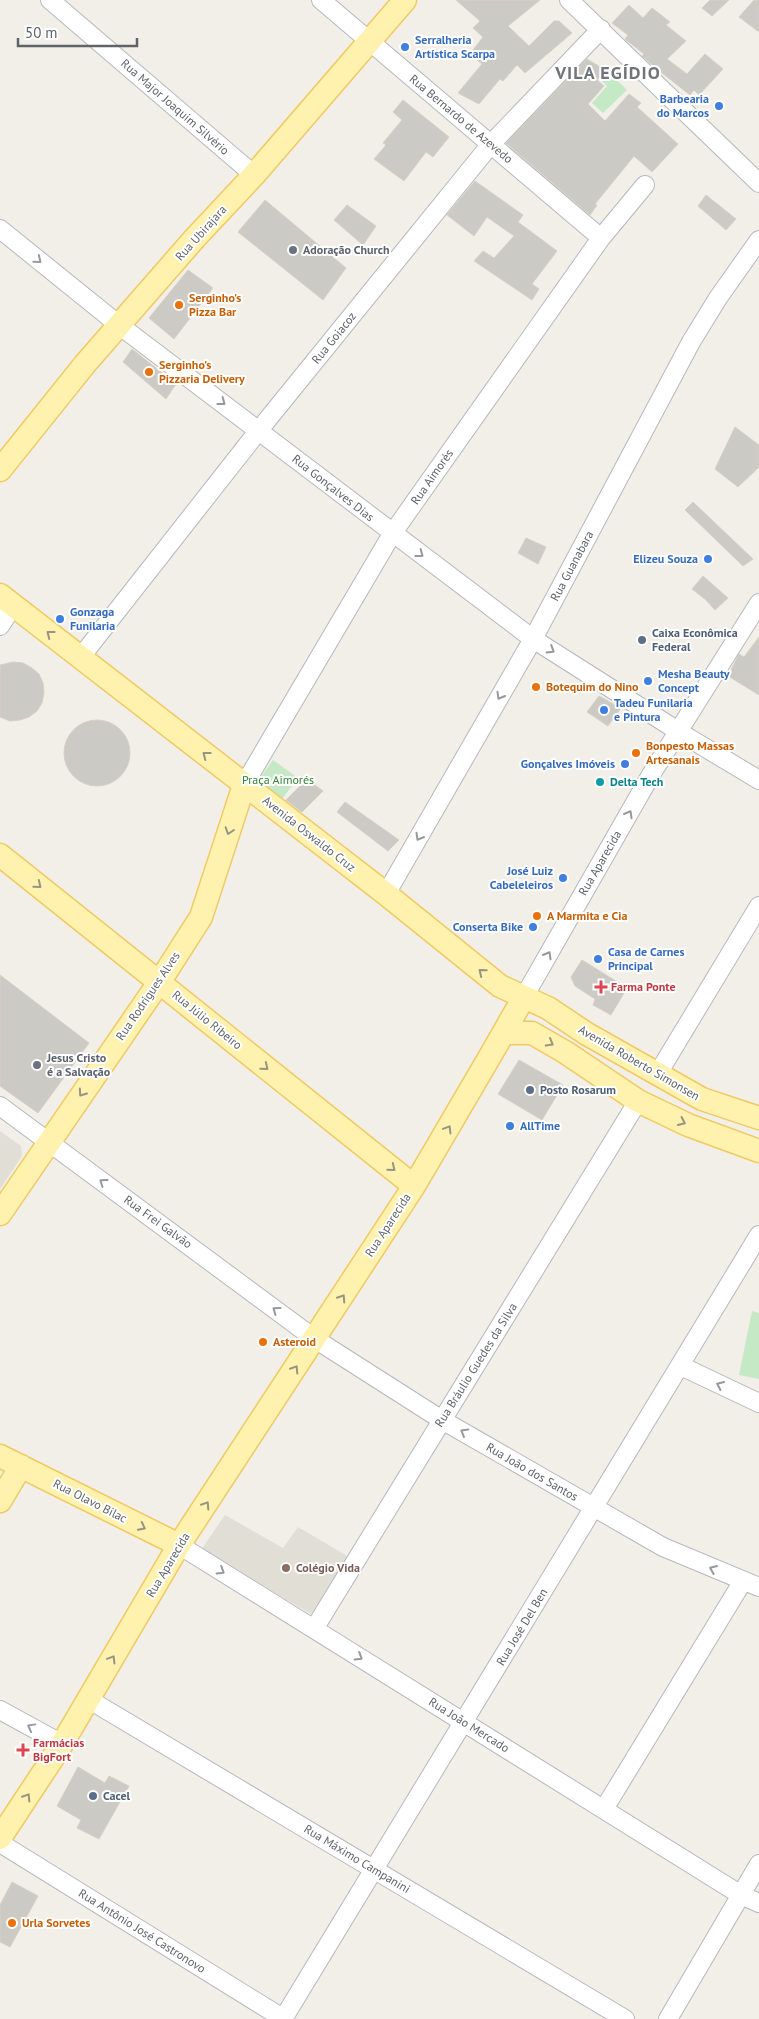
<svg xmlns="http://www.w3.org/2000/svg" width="759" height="2019" viewBox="0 0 759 2019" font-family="'PT Sans',sans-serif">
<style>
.education{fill:#e1ded6}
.green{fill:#c5e8c5}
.building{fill:#cccac5;stroke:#d6d1c6}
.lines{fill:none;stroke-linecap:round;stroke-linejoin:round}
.minor-casing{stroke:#b5b8bc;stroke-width:20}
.major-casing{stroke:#f2c960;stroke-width:25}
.minor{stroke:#fff;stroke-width:18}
.major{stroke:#fff2af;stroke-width:22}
.oneway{stroke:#979a9d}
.oneway2{stroke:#979581}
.shop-dot{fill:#3f7fe0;stroke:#fff;stroke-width:2}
.worship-dot{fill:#6b7280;stroke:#fff;stroke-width:2}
.food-dot{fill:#e8710a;stroke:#fff;stroke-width:2}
.service-dot{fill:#5c6f8a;stroke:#fff;stroke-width:2}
.culture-dot{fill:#0f9aa8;stroke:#fff;stroke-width:2}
.health-dot{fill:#e0444e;stroke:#fff;stroke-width:2}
.education-dot{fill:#8d6e63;stroke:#fff;stroke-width:2}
.labels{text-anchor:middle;stroke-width:4;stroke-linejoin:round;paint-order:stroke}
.shop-label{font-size:12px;font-weight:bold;fill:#366cbe;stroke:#fff;text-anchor:start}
.street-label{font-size:12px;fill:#5f6368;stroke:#fff}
.worship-label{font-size:12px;font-weight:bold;fill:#5b616d;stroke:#fff;text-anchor:start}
.food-label{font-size:12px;font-weight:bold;fill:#c56008;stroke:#fff;text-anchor:start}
.service-label{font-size:12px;font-weight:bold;fill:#4e5e75;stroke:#fff;text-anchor:start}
.park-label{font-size:12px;fill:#348238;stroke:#fff}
.culture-label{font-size:12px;font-weight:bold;fill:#0d838f;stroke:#fff;text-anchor:start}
.health-label{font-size:12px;font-weight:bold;fill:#be3a42;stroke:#fff;text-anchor:start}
.education-label{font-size:12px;font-weight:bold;fill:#785e54;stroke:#fff;text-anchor:start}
.district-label{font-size:18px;font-weight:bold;letter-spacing:1px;fill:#70757a;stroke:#fff}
</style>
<rect width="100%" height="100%" fill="#f1efe8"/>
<path class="education" d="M0,1131L21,1146L22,1156L0,1189Z
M225,1515L283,1548L298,1527L349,1557L311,1614L201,1550Z"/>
<path class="green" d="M609,72L627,90L603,113L592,103L607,86L600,79Z
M273,760L298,778L282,799L257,782Z
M752,1311L759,1313V1379L739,1375Z"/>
<path class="building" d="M456,0H540L508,26L529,46L554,21H559L572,33L525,73L517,65L503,81L500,79L479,104L458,93L482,64L470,54L483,37L473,28L480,21Z
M710,0H729L712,16L702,8Z
M754,0H759V32L739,17Z
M629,5L643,18L652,8L670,22L666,25L686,41L667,59L687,74L705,54L723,69L699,95L694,90L690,95L657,69L642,56L644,54L625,39L628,35L612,23Z
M587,59L607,71L597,80L604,86L588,104L605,121L629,94L641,103L637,107L678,144L652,172L634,156L595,204L597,205L590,215L506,143Z
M403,100L449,137L433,157L426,152L404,181L374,159L386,145L383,143L402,120L393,112Z
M475,181L523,215L518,222L557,251L532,284L539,289L532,300L474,261L483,251L494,258L514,236L487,217L474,236L447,215Z
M706,195L736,219L726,230L698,206Z
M265,200L346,268L323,300L238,232Z
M347,205L376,226L363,245L334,220Z
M188,270L213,288L174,339L149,318Z
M132,349L176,384L166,399L123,362Z
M735,427L759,445V467L738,487L715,469Z
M693,502L753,559L743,566L685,510Z
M526,538L546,547L538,564L518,553Z
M703,576L728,598L715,610L706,600L692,589Z
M759,637V695L728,676L739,654L744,657Z
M13,662L23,663L32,668L39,674L43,683L44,693L42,703L37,711L29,717L20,720L10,721L0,717V665Z
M599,696L621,708L608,726L587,712Z
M64 753a33 33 0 1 1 66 0a33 33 0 1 1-66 0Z
M307,779L323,791L302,812L286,800Z
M345,802L399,840L388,851L337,812Z
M582,960L627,988L611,1015L593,1005L595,999L575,986L571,977Z
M0,975L89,1043L38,1113L0,1086Z
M519,1060L563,1085L542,1120L498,1094Z
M78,1767L105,1783L109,1776L129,1786L99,1839L77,1828L81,1820L57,1806Z
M12,1882L38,1896L10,1947L0,1942V1905Z"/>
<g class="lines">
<g class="minor-casing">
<path id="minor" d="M50,0L254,175
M321,0L601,238
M569,0L759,183
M0,229L119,325L533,639L689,738L759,780
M0,626L13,606
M80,658L259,430L491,144L601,29
M244,785L392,534L601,238L645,185
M386,894L533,639L691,342L718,298L759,240
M524,997L652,773L759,603
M657,1075L759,906
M0,1106L315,1339L442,1420L663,1547L759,1587
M681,1366L759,1403
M179,1545L741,1895L759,1903
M314,1629L638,1101
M88,1699L625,2019
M0,1710L62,1744
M604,1809L743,1581
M0,1843L284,2019
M283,2019L759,1235
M668,2019L759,1864"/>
</g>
<g class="major-casing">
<path id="major" d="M0,470L85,364L195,238L254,175L405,0
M0,595L386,894L500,986L548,1008L587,1034L702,1099L759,1118
M0,855L414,1186
M504,1033H532L565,1052L638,1101L688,1125L759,1151
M0,1214L162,978L201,917L244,785
M0,1456L179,1545
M0,1501L21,1466
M0,1838L62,1744L179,1545L414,1186L489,1058L524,997"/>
</g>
<use href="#minor" class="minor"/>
<use href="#major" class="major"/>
</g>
<defs><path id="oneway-chevron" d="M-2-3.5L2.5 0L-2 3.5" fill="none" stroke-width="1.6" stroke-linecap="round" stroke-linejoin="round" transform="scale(1.25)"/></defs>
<g class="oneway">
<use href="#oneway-chevron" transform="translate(38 260) rotate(39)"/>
<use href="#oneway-chevron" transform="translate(222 402) rotate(37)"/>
<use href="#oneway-chevron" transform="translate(420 554) rotate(37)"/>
<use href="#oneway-chevron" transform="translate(551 650) rotate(32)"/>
<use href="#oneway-chevron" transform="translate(500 696) rotate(120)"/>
<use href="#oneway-chevron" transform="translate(629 814) rotate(-60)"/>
<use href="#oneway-chevron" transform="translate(419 837) rotate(120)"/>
<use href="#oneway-chevron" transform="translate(548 955) rotate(-60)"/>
<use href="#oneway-chevron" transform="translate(103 1182) rotate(-144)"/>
<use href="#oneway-chevron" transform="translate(276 1310) rotate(-144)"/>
<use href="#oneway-chevron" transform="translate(720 1385) rotate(-155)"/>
<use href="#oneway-chevron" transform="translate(464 1432) rotate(-150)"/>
<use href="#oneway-chevron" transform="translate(713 1569) rotate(-157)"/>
<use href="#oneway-chevron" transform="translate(221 1571) rotate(32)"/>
<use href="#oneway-chevron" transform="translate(359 1657) rotate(32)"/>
<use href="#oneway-chevron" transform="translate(31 1727) rotate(-151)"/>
</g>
<g class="oneway2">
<use href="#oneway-chevron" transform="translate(50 634) rotate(-142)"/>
<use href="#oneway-chevron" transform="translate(206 755) rotate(-142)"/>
<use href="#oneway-chevron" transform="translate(229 831) rotate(108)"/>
<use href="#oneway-chevron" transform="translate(38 885) rotate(39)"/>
<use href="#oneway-chevron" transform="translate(482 972) rotate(-141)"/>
<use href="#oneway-chevron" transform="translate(550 1043) rotate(30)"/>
<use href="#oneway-chevron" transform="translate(265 1067) rotate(39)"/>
<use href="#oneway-chevron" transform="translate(82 1093) rotate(125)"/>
<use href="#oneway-chevron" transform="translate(682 1122) rotate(25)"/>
<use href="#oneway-chevron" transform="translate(448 1129) rotate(-59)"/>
<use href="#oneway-chevron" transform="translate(392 1168) rotate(39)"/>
<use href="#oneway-chevron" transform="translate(342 1298) rotate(-57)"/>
<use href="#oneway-chevron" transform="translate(295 1369) rotate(-57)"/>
<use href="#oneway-chevron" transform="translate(206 1505) rotate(-57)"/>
<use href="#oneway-chevron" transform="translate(142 1527) rotate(27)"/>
<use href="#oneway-chevron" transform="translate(112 1659) rotate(-59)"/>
<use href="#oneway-chevron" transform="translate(27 1797) rotate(-57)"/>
</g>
<g class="shop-dot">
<circle cx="405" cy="47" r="5"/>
<circle cx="719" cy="106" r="5"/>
<circle cx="708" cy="559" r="5"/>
<circle cx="60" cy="619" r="5"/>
<circle cx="648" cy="681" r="5"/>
<circle cx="604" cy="710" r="5"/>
<circle cx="625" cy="764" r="5"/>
<circle cx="563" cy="878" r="5"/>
<circle cx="533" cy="927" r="5"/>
<circle cx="598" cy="959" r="5"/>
<circle cx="510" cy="1126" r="5"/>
</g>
<g class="worship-dot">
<circle cx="293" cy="250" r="5"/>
<circle cx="37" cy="1065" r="5"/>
</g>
<g class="food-dot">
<circle cx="179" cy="305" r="5"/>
<circle cx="149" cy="372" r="5"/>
<circle cx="536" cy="687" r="5"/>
<circle cx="636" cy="753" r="5"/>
<circle cx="537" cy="916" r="5"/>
<circle cx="263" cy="1342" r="5"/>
<circle cx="12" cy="1923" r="5"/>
</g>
<g class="service-dot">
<circle cx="642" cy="640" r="5"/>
<circle cx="530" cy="1090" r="5"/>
<circle cx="93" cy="1796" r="5"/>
</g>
<circle class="culture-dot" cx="600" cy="782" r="5"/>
<g class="health-dot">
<path d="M598.5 979.5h5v5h5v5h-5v5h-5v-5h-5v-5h5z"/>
<path d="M20.5 1742.5h5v5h5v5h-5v5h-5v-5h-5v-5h5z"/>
</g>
<circle class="education-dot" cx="286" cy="1568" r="5"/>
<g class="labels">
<g class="shop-label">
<text x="415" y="44">Serralheria<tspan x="415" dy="14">Artística Scarpa</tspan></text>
<text x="709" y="103" text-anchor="end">Barbearia<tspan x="709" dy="14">do Marcos</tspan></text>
<text x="698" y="563" text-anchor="end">Elizeu Souza</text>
<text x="70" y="616">Gonzaga<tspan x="70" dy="14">Funilaria</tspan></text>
<text x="658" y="678">Mesha Beauty<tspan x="658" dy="14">Concept</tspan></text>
<text x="614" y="707">Tadeu Funilaria<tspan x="614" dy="14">e Pintura</tspan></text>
<text x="615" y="768" text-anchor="end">Gonçalves Imóveis</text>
<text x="553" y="875" text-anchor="end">José Luiz<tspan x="553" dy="14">Cabeleleiros</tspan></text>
<text x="523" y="931" text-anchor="end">Conserta Bike</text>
<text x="608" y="956">Casa de Carnes<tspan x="608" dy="14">Principal</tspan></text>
<text x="520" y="1130">AllTime</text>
</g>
<g class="street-label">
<text transform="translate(175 107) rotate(41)" y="4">Rua Major Joaquim Silvério</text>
<text transform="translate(461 119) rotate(40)" y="4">Rua Bernardo de Azevedo</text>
<text transform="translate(201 233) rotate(-48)" y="4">Rua Ubirajara</text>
<text transform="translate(334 338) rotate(-51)" y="4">Rua Goiacoz</text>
<text transform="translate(432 477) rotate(-55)" y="4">Rua Aimorés</text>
<text transform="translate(333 488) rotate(38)" y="4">Rua Gonçalves Dias</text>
<text transform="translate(572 566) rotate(-62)" y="4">Rua Guanabara</text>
<text transform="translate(309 834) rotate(38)" y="4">Avenida Oswaldo Cruz</text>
<text transform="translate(600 863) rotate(-60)" y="4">Rua Aparecida</text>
<text transform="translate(148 996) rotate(-56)" y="4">Rua Rodrigues Alves</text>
<text transform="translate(207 1020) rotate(39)" y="4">Rua Júlio Ribeiro</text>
<text transform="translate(639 1063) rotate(30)" y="4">Avenida Roberto Simonsen</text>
<text transform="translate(158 1222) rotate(36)" y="4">Rua Frei Galvão</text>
<text transform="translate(388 1225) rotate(-57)" y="4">Rua Aparecida</text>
<text transform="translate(476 1365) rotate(-58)" y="4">Rua Bráulio Guedes da Silva</text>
<text transform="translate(532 1472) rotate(30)" y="4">Rua João dos Santos</text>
<text transform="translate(90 1501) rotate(27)" y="4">Rua Olavo Bilac</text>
<text transform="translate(168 1565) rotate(-59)" y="4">Rua Aparecida</text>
<text transform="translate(522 1627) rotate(-59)" y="4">Rua José Del Ben</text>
<text transform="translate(469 1725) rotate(32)" y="4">Rua João Mercado</text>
<text transform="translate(357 1859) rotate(31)" y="4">Rua Máximo Campanini</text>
<text transform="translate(142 1931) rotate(32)" y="4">Rua Antônio José Castronovo</text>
</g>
<g class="worship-label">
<text x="303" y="254">Adoração Church</text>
<text x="47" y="1062">Jesus Cristo<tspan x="47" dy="14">é a Salvação</tspan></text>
</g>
<g class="food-label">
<text x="189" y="302">Serginho's<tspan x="189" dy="14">Pizza Bar</tspan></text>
<text x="159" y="369">Serginho's<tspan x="159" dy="14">Pizzaria Delivery</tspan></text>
<text x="546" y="691">Botequim do Nino</text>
<text x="646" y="750">Bonpesto Massas<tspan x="646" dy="14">Artesanais</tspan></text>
<text x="547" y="920">A Marmita e Cia</text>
<text x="273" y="1346">Asteroid</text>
<text x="22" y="1927">Urla Sorvetes</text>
</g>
<g class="service-label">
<text x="652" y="637">Caixa Econômica<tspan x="652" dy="14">Federal</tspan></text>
<text x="540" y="1094">Posto Rosarum</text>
<text x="103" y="1800">Cacel</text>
</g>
<g class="park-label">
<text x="278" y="784">Praça Aimorés</text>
</g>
<g class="culture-label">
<text x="610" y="786">Delta Tech</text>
</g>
<g class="health-label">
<text x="611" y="991">Farma Ponte</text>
<text x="33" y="1747">Farmácias<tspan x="33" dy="14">BigFort</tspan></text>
</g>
<g class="education-label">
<text x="296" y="1572">Colégio Vida</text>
</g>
<g class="district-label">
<text x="608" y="79">VILA EGÍDIO</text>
</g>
</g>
<path d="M18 38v8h119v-8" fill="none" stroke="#5f6368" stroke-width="2.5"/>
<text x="25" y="38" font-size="15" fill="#5f6368" stroke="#ffffff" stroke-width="4" paint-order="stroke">50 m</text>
</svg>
